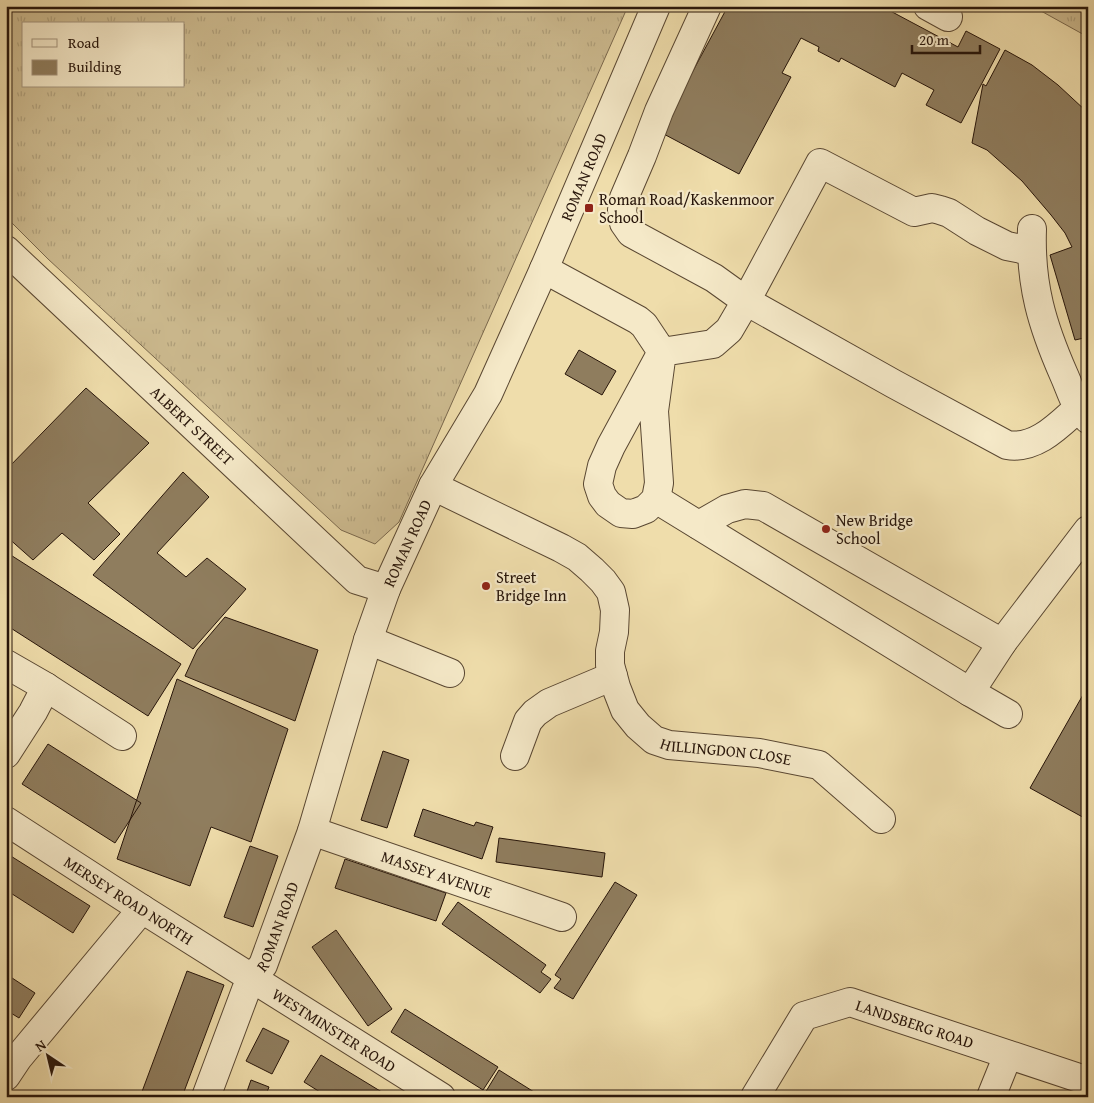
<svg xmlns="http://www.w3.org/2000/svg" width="1094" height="1103" viewBox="0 0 1094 1103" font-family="'Gentium Book Plus',serif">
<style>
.grass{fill:url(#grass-tufts);stroke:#7a684d;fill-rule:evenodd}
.building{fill:#8f7d5e;stroke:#27150a}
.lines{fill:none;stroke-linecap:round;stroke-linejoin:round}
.minor-casing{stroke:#594732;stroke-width:30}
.minor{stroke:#f5e9c8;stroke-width:28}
.poi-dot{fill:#8f2418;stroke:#f5e9c8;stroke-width:2}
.labels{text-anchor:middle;stroke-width:4.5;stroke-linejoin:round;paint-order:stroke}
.street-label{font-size:16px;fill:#27150a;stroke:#f5e9c8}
.poi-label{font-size:16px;fill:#27150a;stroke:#f5e9c8;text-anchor:start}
</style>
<defs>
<pattern id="grass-tufts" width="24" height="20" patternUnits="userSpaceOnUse" patternTransform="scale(1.25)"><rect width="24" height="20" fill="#cdbb90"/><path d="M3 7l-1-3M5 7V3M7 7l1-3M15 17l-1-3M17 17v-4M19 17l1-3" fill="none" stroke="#b0a07b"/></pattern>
</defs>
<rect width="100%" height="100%" fill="#efddab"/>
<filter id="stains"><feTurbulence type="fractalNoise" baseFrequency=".004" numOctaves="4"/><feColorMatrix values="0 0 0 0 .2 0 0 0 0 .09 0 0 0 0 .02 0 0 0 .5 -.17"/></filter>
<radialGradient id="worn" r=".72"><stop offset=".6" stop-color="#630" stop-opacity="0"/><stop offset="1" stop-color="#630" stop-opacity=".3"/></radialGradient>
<path class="grass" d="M6,6H628L399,522L375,544L341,530L48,259L6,217ZM24,24H184V86H24Z
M1032,6H1088V37Z"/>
<path class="building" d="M728,6H881L958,47L966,31L1000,49L961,123L926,105L934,90L902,73L895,87L841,58L839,62L818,51L819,47L801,38L782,73L791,77L739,174L660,132Z
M1005,50L1032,65L1058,85L1086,111L1088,110V369H1083L1084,338L1075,340L1050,255L1072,247L1065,233L1051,215L1022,181L987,150L972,143L983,84L986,86Z
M579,350L616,371L602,395L565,374Z
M86,388L149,443L88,503L120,534L94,560L62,533L33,560L6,536V470Z
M183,472L209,497L157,553L186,577L207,558L246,589L193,649L93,575Z
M6,552L181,664L148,716L6,625Z
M225,617L318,650L295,721L185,676L197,650Z
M177,679L288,729L251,842L211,827L190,886L117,859Z
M1088,686V820L1030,788Z
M48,744L141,803L115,843L22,784Z
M383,751L409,760L387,828L361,820Z
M423,809L474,826L476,822L493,827L482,859L414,836Z
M499,838L605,853L602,877L496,862Z
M250,846L278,856L253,927L224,917Z
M6,853L90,906L73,933L6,890Z
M345,859L446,893L436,921L335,888Z
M615,882L637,895L573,999L554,988L561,979L555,975Z
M458,902L546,965L541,972L551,979L540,993L442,924Z
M336,930L392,1009L368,1026L312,947Z
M187,971L224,985L182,1097H140Z
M6,974L35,993L19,1018L6,1010Z
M405,1009L498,1067L483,1090L391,1032Z
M263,1028L289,1041L272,1074L246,1061Z
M321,1055L390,1097H328L304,1082Z
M499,1070L542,1097H491L485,1093Z
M251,1080L269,1087L267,1092L278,1096L277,1097H245Z"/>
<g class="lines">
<g class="minor-casing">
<g id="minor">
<path d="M928,6L948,17"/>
<path d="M1032,229C1030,285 1042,325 1064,375C1069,386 1072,397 1078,407C1081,411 1085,415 1088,419"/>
<path id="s1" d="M6,250L357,580L386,589"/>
<path d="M1031,251L1007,246L977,231L949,213L940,210L932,208L914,212L820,163L746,301L894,384L1007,445C1036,450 1059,425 1078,408"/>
<path d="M544,269L638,320L644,325L662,352L611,446L602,466L598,484L602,496L608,504L621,513L633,514L646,509L656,499L659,483L654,411L662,352L713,344L729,330L746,301L714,278L631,233L624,223L622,210L624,198L642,156L659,111L707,6"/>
<path id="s2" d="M433,486L561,548L577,557L592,570L603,581L611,592L615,610L614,632L610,651V665L616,687L625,710L638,726L654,740L669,745L759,753L819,765L881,819"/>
<path d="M656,499L970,692L1002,643L1088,530"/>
<path d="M699,525L727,509L745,504L763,506L1002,643"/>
<path d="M368,640L450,673"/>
<path d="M6,664L46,687L122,736"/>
<path d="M970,692L1008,714"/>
<path d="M6,754L33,712L46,687"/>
<path d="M515,756L528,721L535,713L549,703L613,676"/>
<path id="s3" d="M6,821L142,909L441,1097"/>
<path id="s4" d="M312,831L562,917"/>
<path d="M6,1076L18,1058L142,909"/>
<path id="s5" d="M206,1097L246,990L252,978L263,965L312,831L368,640L386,589L433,486L488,394L544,269L656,6"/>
<path id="s6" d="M755,1097L804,1016L850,1002L1088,1081"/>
<path d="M991,1097L1008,1055"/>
</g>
</g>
<use href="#minor" class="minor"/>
</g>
<g class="poi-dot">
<rect x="584" y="203" width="10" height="10" rx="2.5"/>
<circle cx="826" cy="529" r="5"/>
<circle cx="486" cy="586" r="5"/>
</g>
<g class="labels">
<g class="street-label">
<text dy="6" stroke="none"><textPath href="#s5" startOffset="998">ROMAN ROAD</textPath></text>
<text dy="6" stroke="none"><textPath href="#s1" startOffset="256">ALBERT STREET</textPath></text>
<text dy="6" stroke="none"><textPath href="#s5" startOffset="591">ROMAN ROAD</textPath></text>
<text dy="6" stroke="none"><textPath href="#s2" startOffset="446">HILLINGDON CLOSE</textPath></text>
<text dy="6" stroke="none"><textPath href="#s4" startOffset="132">MASSEY AVENUE</textPath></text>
<text dy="6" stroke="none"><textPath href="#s3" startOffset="146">MERSEY ROAD NORTH</textPath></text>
<text dy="6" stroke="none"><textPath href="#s5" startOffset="186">ROMAN ROAD</textPath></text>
<text dy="6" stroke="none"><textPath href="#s6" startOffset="211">LANDSBERG ROAD</textPath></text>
<text dy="6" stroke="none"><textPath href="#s3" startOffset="389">WESTMINSTER ROAD</textPath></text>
</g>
<g class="poi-label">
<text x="599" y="205">Roman Road/Kaskenmoor<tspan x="599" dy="18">School</tspan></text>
<text x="836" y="526">New Bridge<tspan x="836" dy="18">School</tspan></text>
<text x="496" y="583">Street<tspan x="496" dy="18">Bridge Inn</tspan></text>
</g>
</g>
<rect width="1094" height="1103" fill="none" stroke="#efddab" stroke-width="25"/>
<rect x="8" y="8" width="1079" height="1088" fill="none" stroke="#27150a" stroke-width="2.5"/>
<rect x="12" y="12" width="1069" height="1078" fill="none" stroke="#27150a"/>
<rect x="22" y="22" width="162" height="65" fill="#f5e9c8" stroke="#a3947c"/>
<rect x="32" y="39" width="25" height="8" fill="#f5e9c8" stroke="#a3947c"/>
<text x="68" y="48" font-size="15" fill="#27150a">Road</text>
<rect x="32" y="60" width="25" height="15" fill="#8f7d5e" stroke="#a3947c"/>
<text x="68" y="72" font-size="15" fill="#27150a">Building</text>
<g transform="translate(48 1056) rotate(325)" stroke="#f5e9c8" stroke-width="4" paint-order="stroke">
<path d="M0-4L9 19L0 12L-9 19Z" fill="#27150a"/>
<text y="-8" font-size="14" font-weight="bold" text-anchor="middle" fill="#27150a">N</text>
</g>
<path d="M912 45v8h68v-8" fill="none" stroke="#27150a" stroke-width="2.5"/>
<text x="919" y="45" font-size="15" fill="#27150a" stroke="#f5e9c8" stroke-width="4" paint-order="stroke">20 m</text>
<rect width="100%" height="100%" filter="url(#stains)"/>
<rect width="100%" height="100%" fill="url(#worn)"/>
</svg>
